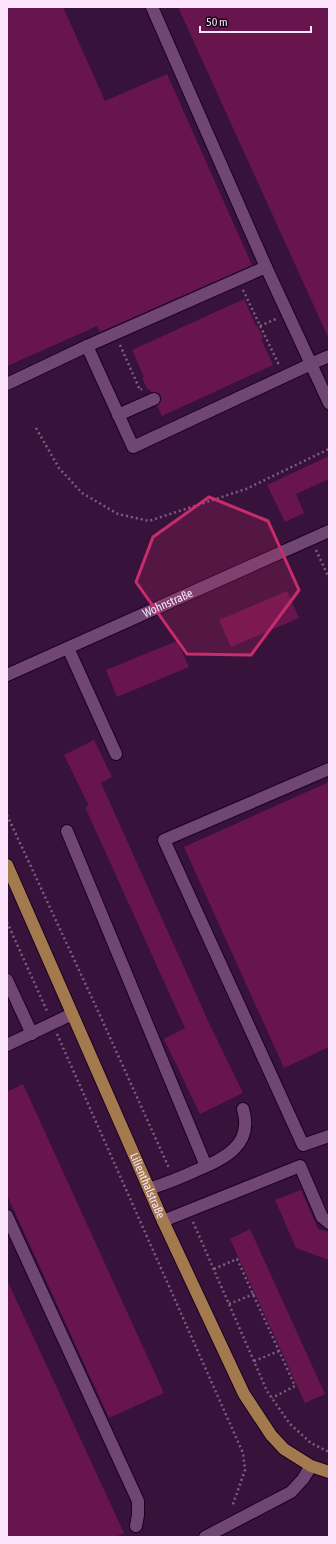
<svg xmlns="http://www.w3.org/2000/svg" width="336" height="1544" viewBox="0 0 336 1544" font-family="'Asap Condensed',sans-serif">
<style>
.building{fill:#69154d}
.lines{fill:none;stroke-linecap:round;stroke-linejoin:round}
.minor-casing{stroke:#1d0020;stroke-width:14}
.major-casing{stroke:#1d0020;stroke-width:14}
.path{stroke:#7e5e80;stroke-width:2.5;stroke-dasharray:2 3;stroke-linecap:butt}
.minor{stroke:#6f4772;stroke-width:12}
.major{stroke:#a3794e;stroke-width:12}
.marked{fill:#c82c6b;fill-opacity:0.2;stroke:#c82c6b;stroke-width:3;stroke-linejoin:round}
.labels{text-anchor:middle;stroke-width:4;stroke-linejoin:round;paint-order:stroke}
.street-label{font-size:12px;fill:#fbe3fc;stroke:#160717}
</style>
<rect width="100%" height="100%" fill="#37123a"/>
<path class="building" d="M7,7H63L105,101L167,74L252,265L100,332L97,326L7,366Z
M178,7H329V339Z
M244,299L256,326L257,325L263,338L261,339L273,365L162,416L157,406L161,400V396L158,393L151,392L149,389L148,390L142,378L144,377L132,350Z
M329,456V479L296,494L304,513L285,522L267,485Z
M287,591L299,618L231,647L219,620Z
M177,641L189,667L117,697L106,670Z
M94,740L112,777L101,783L209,1023L243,1093L200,1114L164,1039L185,1028L85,807L89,806L64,755Z
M329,782V1047L284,1068L184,847Z
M23,1084L164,1393L109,1418L7,1195V1092Z
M301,1190L318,1229L329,1232V1260L296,1248L275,1200Z
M250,1229L325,1394L305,1403L230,1239Z
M7,1280L124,1533L115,1537H7Z"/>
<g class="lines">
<g class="minor-casing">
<g id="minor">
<path d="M152,7L266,267L311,364L329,356"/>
<path d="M87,346L133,447L311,364L329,403"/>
<path d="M7,384L87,346L266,267"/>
<path d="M118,415L154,399"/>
<path d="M68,648L116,754"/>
<path id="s1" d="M7,675L329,531"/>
<path d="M329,769L164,840L303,1145L329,1136"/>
<path d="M67,831L206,1166"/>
<path d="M7,980L32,1034"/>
<path d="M7,1045L72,1014"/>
<path d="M149,1189C164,1184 180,1178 195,1171C223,1159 254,1146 243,1109"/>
<path d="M7,1216L138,1501V1515L136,1526"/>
<path d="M163,1221L300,1166L322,1217L329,1223"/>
<path d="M205,1537L291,1492L303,1479L311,1466"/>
</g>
</g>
<g class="major-casing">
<g id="major">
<path id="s2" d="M7,865L163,1221L244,1394L271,1435L284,1449L311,1466L329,1472"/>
</g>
</g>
<path class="path" d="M243,290L279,365
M260,326L276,319
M120,345L140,390L142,389
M36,428L59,468L82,493L118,514L149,521L246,489L329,449
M316,550L329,578
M7,815L98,1011L169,1168
M7,922L47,1011
M57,1034L243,1453L245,1470L232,1507
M193,1222L267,1391L290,1424L311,1443L329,1452
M214,1269L237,1259L295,1386L272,1398
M229,1304L254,1294
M254,1361L279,1351"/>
<use href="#minor" class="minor"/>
<use href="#major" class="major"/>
</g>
<path class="marked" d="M209,497L268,521L299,590L251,655L187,654L136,582L153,537Z"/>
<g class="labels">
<g class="street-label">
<text dy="4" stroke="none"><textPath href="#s1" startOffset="176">Wohnstraße</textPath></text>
<text dy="4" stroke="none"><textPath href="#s2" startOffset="350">Lilienthalstraße</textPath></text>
</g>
</g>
<rect width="336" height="1544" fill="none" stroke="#fbe3fc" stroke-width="16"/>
<path d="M200 26v6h111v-6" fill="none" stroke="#fbe3fc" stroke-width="2"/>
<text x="206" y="26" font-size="12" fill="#fbe3fc" stroke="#160717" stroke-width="3" paint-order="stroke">50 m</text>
</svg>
